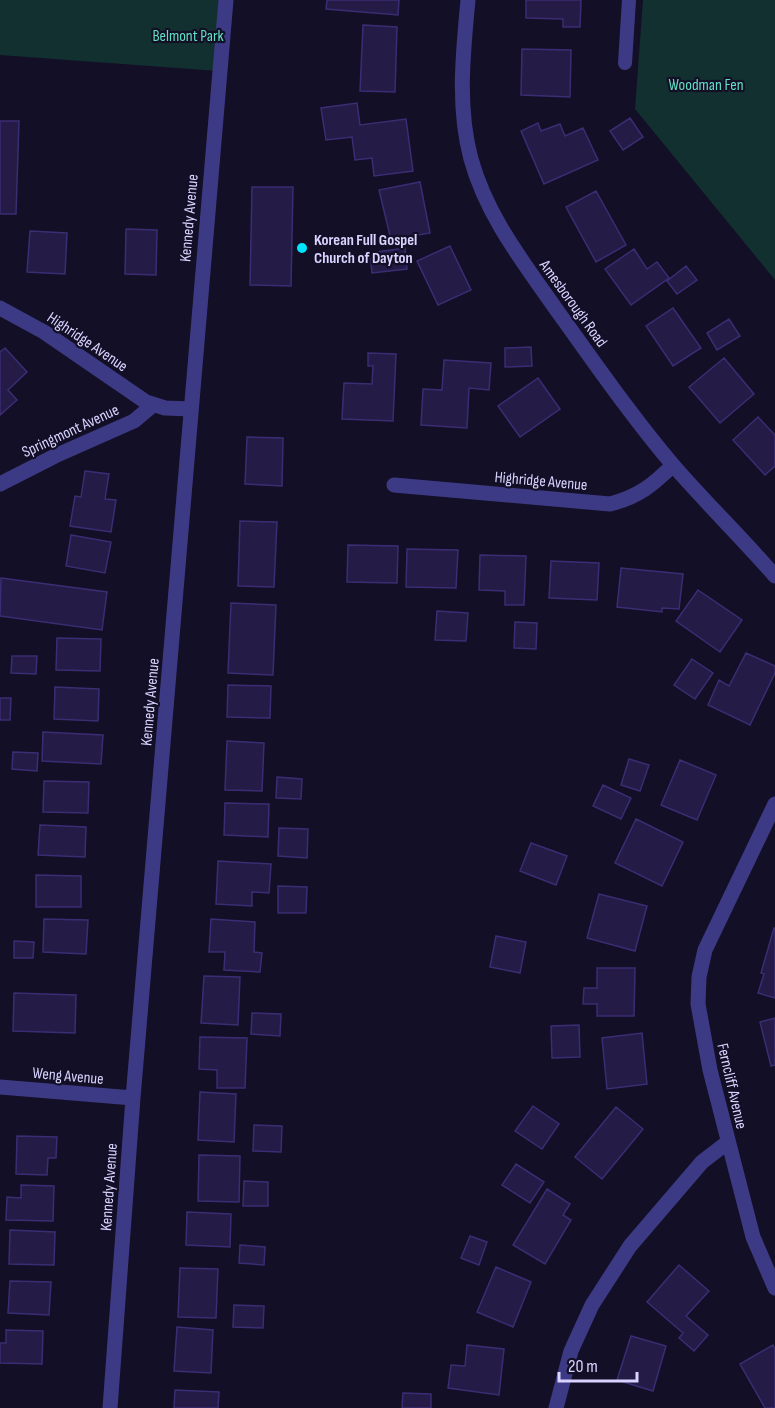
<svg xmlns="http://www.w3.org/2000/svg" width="775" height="1408" viewBox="0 0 775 1408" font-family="'Sofia Sans Condensed',sans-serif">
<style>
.green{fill:#12302f}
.building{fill:#241b47;stroke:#3b2d73;stroke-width:1.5}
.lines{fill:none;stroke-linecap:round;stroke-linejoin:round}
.lane{stroke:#3d3a85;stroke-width:14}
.street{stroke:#3d3a85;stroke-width:15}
.poi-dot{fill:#00e5ff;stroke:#130f26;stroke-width:2}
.labels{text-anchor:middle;stroke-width:4.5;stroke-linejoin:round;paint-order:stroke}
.park-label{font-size:16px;fill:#5fe0c0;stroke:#130f26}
.street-label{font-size:16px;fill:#d9d4ff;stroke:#130f26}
.poi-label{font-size:16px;font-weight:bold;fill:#d9d4ff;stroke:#130f26;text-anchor:start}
</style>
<rect width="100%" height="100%" fill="#130f26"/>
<path class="green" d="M0,0H226L218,71L0,55Z
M643,0H775V280L635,109Z"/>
<path class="building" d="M327,0H399L398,15L326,9Z
M526,0H581L580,27H563V19L526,18Z
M363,25L397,27L395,92L360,91Z
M522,49L571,50L570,97L521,95Z
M357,103L360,125L406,119L413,171L374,176L372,158L355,160L352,137L326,140L321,108Z
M630,118L643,137L623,150L610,131Z
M0,121H19L16,214H0Z
M538,123L541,131L560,124L565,136L583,128L598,160L544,184L521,131Z
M420,182L430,233L391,240L379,190Z
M252,187H293L291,286L250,285Z
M596,191L626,245L596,262L566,207Z
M126,229L157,230L156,275L125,274Z
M30,231L67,233L65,274L27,272Z
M450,246L471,290L438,305L417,261Z
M405,248L407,269L372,273L370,253Z
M634,249L647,269L657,262L669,278L631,305L605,269Z
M686,266L697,280L677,294L667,281Z
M673,308L701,348L673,366L646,326Z
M729,319L740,336L717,350L707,333Z
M531,347L532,366L505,367V348Z
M5,348L27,372L8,390L17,400L0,415V352Z
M368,353L396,354L393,421L342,419L344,383L372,384L373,366H368Z
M724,358L754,394L720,423L689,387Z
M444,360L491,363L489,390L469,388L467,428L421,425L423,389L442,390Z
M538,378L560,409L520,437L498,406Z
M758,417L775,435V466L765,475L733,440Z
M247,437L283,438L282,486L245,484Z
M85,471L109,474L105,499L116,500L111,532L70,526L75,496L81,497Z
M240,521L277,522L274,587L238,586Z
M71,535L111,542L105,573L66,566Z
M348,545L398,546L397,583L347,582Z
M407,549L458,550L456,588L406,587Z
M480,555L526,556L524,605H505V591L479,590Z
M551,561L599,563L597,600L549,598Z
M621,568L683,574L679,609L662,608V612L617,607Z
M1,578L107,592L102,630L0,616Z
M698,590L742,620L720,652L676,621Z
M231,603L276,605L273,675L228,673Z
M437,611L468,613L466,641L435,640Z
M515,622L537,623L536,649L514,648Z
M57,638L101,639L100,671L56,670Z
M746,653L775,666V673L750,725L708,705L719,680L729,686Z
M12,656H37L36,674L11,673Z
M692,659L713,673L695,699L674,685Z
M228,685L271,686L270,718L227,717Z
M55,687L99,689L98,721L54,719Z
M0,698H11L10,720H0Z
M43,732L103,735L101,764L42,761Z
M227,741L264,743L262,791L225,790Z
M13,752L38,753L37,771L12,769Z
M629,759L649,765L640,791L621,785Z
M680,760L716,775L697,820L661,805Z
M277,777L302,779L301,799L276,798Z
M44,781L89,782L88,813L43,812Z
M603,785L631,798L621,819L593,806Z
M225,803L269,804L268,837L224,835Z
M636,819L683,842L662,886L615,863Z
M40,825L86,827L85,857L38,855Z
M279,828L308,829L307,858L278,856Z
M531,843L567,856L556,885L520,871Z
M218,861L271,864L269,893L252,892V906L216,904Z
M36,875L81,876V907H36Z
M278,886L307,887L306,913H278Z
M599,894L647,906L635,951L587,938Z
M44,919L88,920L86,954L43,952Z
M211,919L255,922L254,952L262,953L260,972L224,970L225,952H209Z
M774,928H775V998L758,993L764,974L761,973Z
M496,936L526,942L520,973L490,967Z
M14,941L34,942L33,958H14Z
M597,968H635L634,1016H597V1004H583L584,988H597Z
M204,976L240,977L238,1025L201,1023Z
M14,993L76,995L75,1033L13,1031Z
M252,1013L281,1014L280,1036L251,1034Z
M775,1018V1065L771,1066L760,1022Z
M579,1025L580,1057L552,1058L551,1026Z
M642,1033L647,1084L607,1089L602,1038Z
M200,1037L247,1038L245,1088H217V1070L199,1069Z
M200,1092L236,1094L234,1142L198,1140Z
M533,1106L559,1124L542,1149L515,1131Z
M616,1107L643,1129L602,1179L575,1157Z
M254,1125L282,1126L281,1152L253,1151Z
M17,1136L57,1137L56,1158H48L47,1175L16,1174Z
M199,1155L240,1156L239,1202L198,1201Z
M516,1164L544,1182L530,1203L502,1185Z
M244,1181L268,1182V1206H243Z
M21,1185L54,1186L53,1221L6,1220L7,1197L21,1198Z
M547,1189L570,1204L563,1215L571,1220L545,1264L513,1245Z
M187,1212L231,1214L230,1247L186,1245Z
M10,1230L55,1232L54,1265L9,1264Z
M470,1236L487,1242L479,1265L461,1258Z
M240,1245L265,1247L264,1265L239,1263Z
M679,1265L709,1291L686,1316L708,1335L694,1351L679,1338L683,1333L647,1302Z
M496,1267L531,1282L513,1327L477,1312Z
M180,1268L218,1269L216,1318L178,1317Z
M10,1281L51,1282L49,1315L8,1313Z
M234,1305L264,1306L263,1328L233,1327Z
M177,1327L213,1330L211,1373L174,1371Z
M6,1330L43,1331L42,1364L0,1363V1343H6Z
M631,1336L666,1346L653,1391L617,1380Z
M467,1345L504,1349L499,1395L448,1388L451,1365L465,1366Z
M773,1345L775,1349V1408H765L740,1364Z
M175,1390L219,1392L218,1408H174Z
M403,1393L431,1394V1408H402Z"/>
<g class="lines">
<path class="lane" d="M625,63L629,0"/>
<path class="street" d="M468,0C463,53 457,107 471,159C487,217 524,263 558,312C595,363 632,417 673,465C706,503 742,538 775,576
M0,308L44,332L146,402L165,408L191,409
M0,484L55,456L134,421L153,405
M394,485L610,504C638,497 653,485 673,465
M775,804L705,950L699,977L698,1004L710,1070L753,1237L775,1288
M0,1087L133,1098
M110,1408L133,1098L226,0
M556,1408L571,1351L592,1305L630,1246L702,1162L728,1142"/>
</g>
<circle class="poi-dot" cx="302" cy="248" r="6"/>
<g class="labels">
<g class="park-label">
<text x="188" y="41">Belmont Park</text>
<text x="706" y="90">Woodman Fen</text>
</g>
<g class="street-label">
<text transform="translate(188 218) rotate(-85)" y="6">Kennedy Avenue</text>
<text transform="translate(574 303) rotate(54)" y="6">Amesborough Road</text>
<text transform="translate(88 341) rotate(34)" y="6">Highridge Avenue</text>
<text transform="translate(70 430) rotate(-25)" y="6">Springmont Avenue</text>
<text transform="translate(541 480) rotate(5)" y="6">Highridge Avenue</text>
<text transform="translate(149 702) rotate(-85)" y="6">Kennedy Avenue</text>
<text transform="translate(68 1075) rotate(5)" y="6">Weng Avenue</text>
<text transform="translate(733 1086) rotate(77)" y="6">Ferncliff Avenue</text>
<text transform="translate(108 1187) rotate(-86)" y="6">Kennedy Avenue</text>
</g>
<g class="poi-label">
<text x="314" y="245">Korean Full Gospel<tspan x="314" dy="18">Church of Dayton</tspan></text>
</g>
</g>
<path d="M559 1372v9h78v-9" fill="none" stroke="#d9d4ff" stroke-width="3"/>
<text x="568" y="1372" font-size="18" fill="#d9d4ff" stroke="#130f26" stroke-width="4.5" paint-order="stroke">20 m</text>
</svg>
